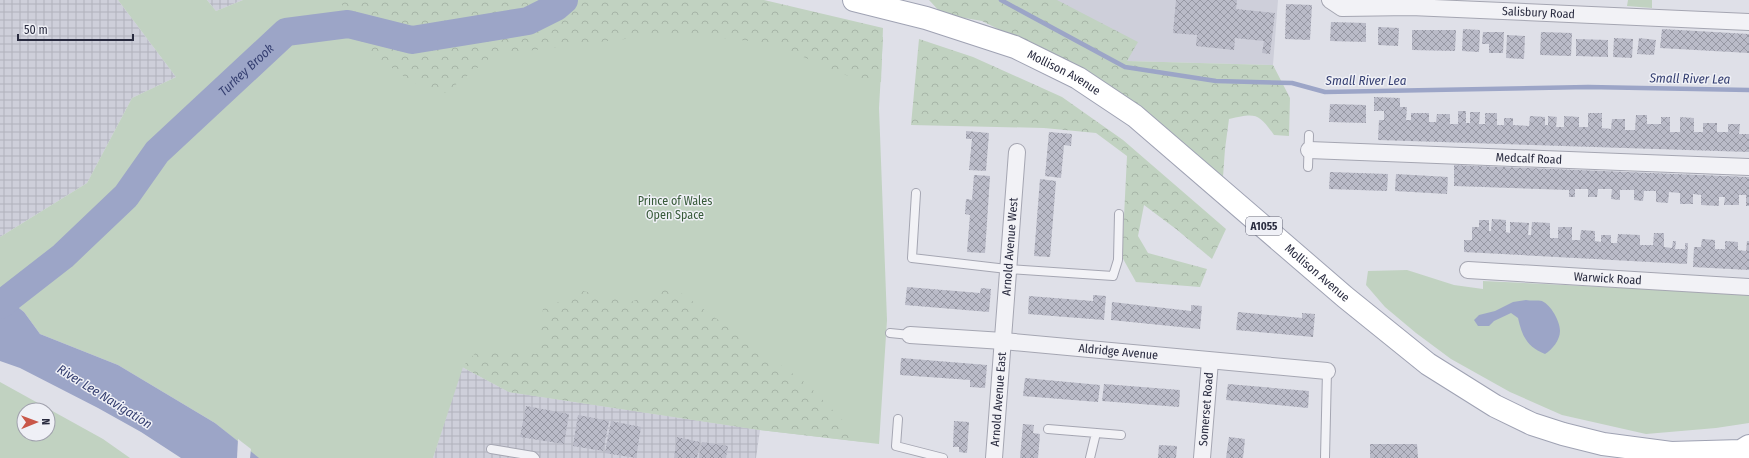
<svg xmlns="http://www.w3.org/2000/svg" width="1749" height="458" viewBox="0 0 1749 458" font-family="'Fira Sans Condensed',sans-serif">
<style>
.built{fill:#cecfda}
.industrial{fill:url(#industrial-grid)}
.green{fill:#c1d2c1;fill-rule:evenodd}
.forest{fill:url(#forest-crowns)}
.water{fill:#9ca5c7}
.pier{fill:#dfe0e8}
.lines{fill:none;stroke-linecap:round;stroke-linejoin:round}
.stream{stroke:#9ca5c7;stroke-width:4.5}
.river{stroke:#9ca5c7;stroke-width:28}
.building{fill:url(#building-cross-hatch)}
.lane-casing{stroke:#a5a6b2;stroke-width:10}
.street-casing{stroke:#a5a6b2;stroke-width:18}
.primary-casing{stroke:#9fa2b3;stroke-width:24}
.lane{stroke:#f2f2f6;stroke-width:8}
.street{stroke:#f2f2f6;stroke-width:16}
.primary{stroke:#fff;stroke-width:22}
.labels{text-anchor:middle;stroke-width:3;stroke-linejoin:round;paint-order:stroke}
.shield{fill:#eff0f6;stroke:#646676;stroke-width:1}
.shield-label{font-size:11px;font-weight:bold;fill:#292b3f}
.street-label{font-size:12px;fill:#292b3f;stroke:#eff0f6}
.park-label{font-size:12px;fill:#375a39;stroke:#eff0f6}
.water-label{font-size:13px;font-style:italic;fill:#353f71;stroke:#eff0f6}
</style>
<defs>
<pattern id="industrial-grid" width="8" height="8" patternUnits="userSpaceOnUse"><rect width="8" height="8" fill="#cecfda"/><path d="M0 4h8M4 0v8" fill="none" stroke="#b1b2bc"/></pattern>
<pattern id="forest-crowns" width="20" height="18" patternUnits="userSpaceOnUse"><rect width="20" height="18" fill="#c1d2c1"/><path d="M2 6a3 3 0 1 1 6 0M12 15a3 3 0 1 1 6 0" fill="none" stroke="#a6b4a7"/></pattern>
<pattern id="building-cross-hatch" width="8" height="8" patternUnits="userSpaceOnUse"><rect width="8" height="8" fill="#babbc8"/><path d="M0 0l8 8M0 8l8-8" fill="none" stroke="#9798a4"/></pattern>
</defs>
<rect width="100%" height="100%" fill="#dfe0e8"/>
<path class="built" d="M1005,0H1278L1273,65L1127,61Z"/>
<path class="industrial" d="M0,0H118L176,77L132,98L87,183L0,237Z
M207,0H243L216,11Z
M462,367L509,392L760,430L756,458H433Z"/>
<path class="green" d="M118,0H207L216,11L243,0H341L883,37L879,108L887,320L879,444L760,430L509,392L463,367L433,458H258L215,423L118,365L40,334L24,312L0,293V237L87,183L132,98L176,77Z
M1628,0H1652V8L1627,6Z
M1407,270L1454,285L1483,289V281L1749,294V423L1716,428L1646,434L1562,415L1510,392L1451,359L1416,333L1385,307L1366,285L1368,271Z
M0,382L103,439L130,458H0ZM24,410H48V434H24Z"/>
<path class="forest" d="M340,0H764L883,28L881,82L865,83L770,43L674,33L494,55L445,93L412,82L361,46Z
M929,0H1057L1138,42L1127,61L1273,65L1290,98L1289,136L1274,135C1258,113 1256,113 1229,119L1225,149L1223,177L1183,143L1108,89L1064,62L982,21L942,14Z
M919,39L973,57L1062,97L1123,140L1226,229L1212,259L1176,229L1144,205L1138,236L1148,253L1207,269L1200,287L1136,282L1122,257L1127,156L1096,133L1044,128L911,125Z
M670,285L807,384L864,442L760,430L509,392L462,367L480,348L537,354L543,309L583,291L631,302Z"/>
<path class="water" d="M0,293L24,312L40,334L118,365L215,423L259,458H181L141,432L98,408L20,368L0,361Z
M1526,300C1530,301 1538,300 1542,301C1551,305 1560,321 1560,331C1560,340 1552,350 1545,354C1527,347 1522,336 1518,318L1511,313L1494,321L1489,326H1478L1474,320L1479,315L1495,311L1513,302Z"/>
<path class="pier" d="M238,439L251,449L250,458H237Z"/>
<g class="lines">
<path class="stream" d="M1001,0L1125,67L1216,81L1292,83L1325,92L1588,87L1749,90"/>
<path class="river" id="s1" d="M0,305L63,256L126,196L157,152L286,32L348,24L412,40L528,21L556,7L564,0"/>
</g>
<path class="building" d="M1176,0H1237L1236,9L1275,13L1270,54L1262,53L1264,41L1235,38L1234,50L1196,46L1197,35L1173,33Z
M1286,4L1312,5L1310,40L1285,39Z
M1331,22L1366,23V42L1330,41Z
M1378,27L1399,28L1398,46L1378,45Z
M1463,29L1480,30L1479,52L1462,51Z
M1662,29L1749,34V53L1660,48Z
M1412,30H1456L1455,51L1412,50Z
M1483,32H1504L1503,53H1489V44H1482Z
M1541,32L1572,33L1571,56L1540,55Z
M1507,35L1525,36L1524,59L1506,58Z
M1614,38L1633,39L1632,58L1613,57Z
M1639,38L1656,40L1654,55L1637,54Z
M1576,39L1608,40V57L1576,56Z
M1374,97L1400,98V107H1407L1406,120H1411V113H1429V122H1436L1437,114H1450V124H1458V111H1466V123H1470V112H1480L1479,124H1485V113H1497V125H1504V118H1513V125L1529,126L1530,116L1545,117V125H1548V116L1557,117L1556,127H1564V116L1579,117V127H1588V113H1602V128L1611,129L1612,119H1625V130H1635L1636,115H1647V124H1661V117H1670V132H1680V117L1694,118V132H1703V123H1717V132H1728V124H1740L1739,134H1749V152L1378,140L1379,120H1384V111H1374Z
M1330,104L1366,105V123L1329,122Z
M966,131L989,133L986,171L969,170L972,139H966Z
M1049,132L1072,134L1071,146L1064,145L1061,178L1045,176Z
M1454,165L1749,177V206H1746V195H1739V205H1724L1725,197H1719V206L1701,205V195L1693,194V204H1680V193L1669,192L1668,203L1656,202V191H1644L1643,201L1634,200V190H1620V200L1611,199L1612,189H1598L1597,197H1588V189H1575V197H1569V190L1454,186Z
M1330,172L1388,174L1387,191L1329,189Z
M1396,174L1448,177L1447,194L1395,191Z
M974,175L990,176L985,253L967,252L970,215L965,214L966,199L972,200Z
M1040,179L1056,181L1050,257L1034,256Z
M1492,219L1506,220V232L1510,233V222L1529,223L1528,235H1531L1532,222L1550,223V238H1558V227H1572V240H1580L1581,230L1595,231V241L1601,242V235H1611V243H1617L1618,234L1640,235V245H1653L1654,233H1664V247L1672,248L1673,241H1676L1675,249H1685V243H1688L1687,264L1464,252V240H1472V227H1479V220H1489V231H1491Z
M1702,239L1715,240V249H1725V241L1738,242V250L1746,251L1747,241H1749V270L1693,267L1694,247H1701Z
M907,287L980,293L981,288L991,289L989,312L905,305Z
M1093,295L1106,296L1104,320L1028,314L1029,296L1093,301Z
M1112,302L1191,311V305L1202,306L1200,329L1111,320Z
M1238,312L1302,318V313L1315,314L1313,337L1236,330Z
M901,358L987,365L985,388L970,387V380L900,375Z
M1025,378L1100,385L1098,402L1023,396Z
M1104,384L1180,390L1179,407L1102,401Z
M1228,384L1309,391L1308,408L1226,400Z
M526,406L569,414L564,444L520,437Z
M578,415L609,421L603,451L573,446Z
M611,421L641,427L636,458L605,453Z
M954,421L969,422L967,453L959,452V447H953Z
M1023,424L1034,425L1033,433L1040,434L1038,458H1020Z
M677,437L700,442L697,458H674Z
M1229,437L1245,439L1243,458H1226Z
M702,442L728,446L726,458H699Z
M1370,444H1417L1418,458H1370Z
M1159,445L1177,446L1176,458H1158Z"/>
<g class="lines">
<g class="lane-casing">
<path id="lane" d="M1308,167L1309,135
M916,193L912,258L1007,269L1113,276L1118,260L1119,214
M890,333L910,335
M898,419L896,446L943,458
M1048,429L1121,435
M491,449L533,456L535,458
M1090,458L1096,433
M1325,458L1327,371"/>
</g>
<g class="street-casing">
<g id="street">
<path id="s2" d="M1330,0L1342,8L1411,7L1749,22"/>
<path id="s3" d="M1309,150L1749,167"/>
<path id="s4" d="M1468,270L1749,287"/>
<path id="s5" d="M910,335L1003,341L1327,371"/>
<path id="s6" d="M994,458L1017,152"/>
<path id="s7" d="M1202,458L1210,361"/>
</g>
</g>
<g class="primary-casing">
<g id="primary">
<path id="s8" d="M854,0L926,18L1015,47L1078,78L1135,116L1345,297L1428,364L1495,406L1532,424L1563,434L1603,444L1671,453L1741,451L1749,446"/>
</g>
</g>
<use href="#lane" class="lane"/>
<use href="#street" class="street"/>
<use href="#primary" class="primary"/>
</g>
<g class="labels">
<rect class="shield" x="1246" y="217" width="36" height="18" rx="3"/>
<g class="shield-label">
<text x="1264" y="230">A1055</text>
</g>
<g class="street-label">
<text dy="4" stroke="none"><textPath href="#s2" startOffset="211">Salisbury Road</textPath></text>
<text dy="4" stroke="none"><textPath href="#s8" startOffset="223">Mollison Avenue</textPath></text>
<text dy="4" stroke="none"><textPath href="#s3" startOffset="220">Medcalf Road</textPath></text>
<text dy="4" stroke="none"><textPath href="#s6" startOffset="212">Arnold Avenue West</textPath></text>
<text dy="4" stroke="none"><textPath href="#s8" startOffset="547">Mollison Avenue</textPath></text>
<text dy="4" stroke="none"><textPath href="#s4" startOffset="140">Warwick Road</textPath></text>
<text dy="4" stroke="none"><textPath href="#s5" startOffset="209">Aldridge Avenue</textPath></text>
<text dy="4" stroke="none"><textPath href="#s6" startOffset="59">Arnold Avenue East</textPath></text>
<text dy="4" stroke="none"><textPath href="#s7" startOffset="49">Somerset Road</textPath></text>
</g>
<g class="park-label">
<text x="675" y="205">Prince of Wales<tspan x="675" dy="14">Open Space</tspan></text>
</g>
<g class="water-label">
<text dy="5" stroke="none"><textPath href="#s1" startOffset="342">Turkey Brook</textPath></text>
<text transform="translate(1690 78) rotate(1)" y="5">Small River Lea</text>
<text x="1366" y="85">Small River Lea</text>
<text transform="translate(105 396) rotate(32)" y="5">River Lee Navigation</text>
</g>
</g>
<g transform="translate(36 422) rotate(89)"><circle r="19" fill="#eff0f6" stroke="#a0a1ad"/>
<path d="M0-3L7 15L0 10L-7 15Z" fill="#c95749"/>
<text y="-6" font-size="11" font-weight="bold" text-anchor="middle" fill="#292b3f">N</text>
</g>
<path d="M18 34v6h115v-6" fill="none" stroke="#292b3f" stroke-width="2"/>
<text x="24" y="34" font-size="12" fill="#292b3f" stroke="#eff0f6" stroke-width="3" paint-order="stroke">50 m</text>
</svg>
